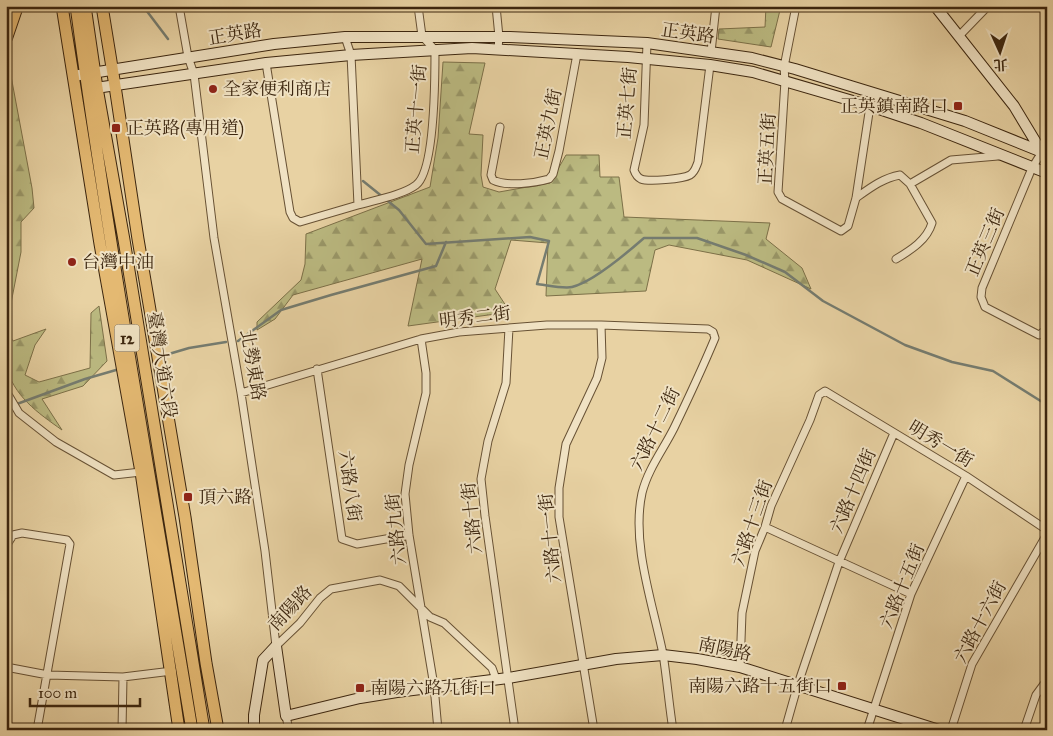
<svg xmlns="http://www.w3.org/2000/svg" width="1053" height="736" viewBox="0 0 1053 736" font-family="'IM FELL Great Primer','Noto Serif TC',serif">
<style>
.forest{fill:url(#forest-firs);stroke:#7c7048}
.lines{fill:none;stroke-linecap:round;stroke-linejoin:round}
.stream{stroke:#757c70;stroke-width:2.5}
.street-casing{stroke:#675134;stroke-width:9}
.secondary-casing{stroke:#3c260f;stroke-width:12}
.primary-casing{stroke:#3c260f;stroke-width:13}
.highway-casing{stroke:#3c260f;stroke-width:14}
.street{stroke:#f0e2c3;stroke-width:7}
.secondary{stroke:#f0e2c3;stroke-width:10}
.primary{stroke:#e4b972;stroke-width:11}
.highway{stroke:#e4b972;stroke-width:12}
.poi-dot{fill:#8f2418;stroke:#f0e2c3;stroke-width:2}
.labels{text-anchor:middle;stroke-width:4;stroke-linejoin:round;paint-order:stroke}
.shield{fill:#f0e2c3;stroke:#725e45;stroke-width:1}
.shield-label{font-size:16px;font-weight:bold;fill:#3c260f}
.street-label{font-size:18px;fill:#3c260f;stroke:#f0e2c3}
.poi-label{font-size:18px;fill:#3c260f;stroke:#f0e2c3;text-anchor:start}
</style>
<defs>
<pattern id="forest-firs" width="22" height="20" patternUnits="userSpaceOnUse" patternTransform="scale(1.25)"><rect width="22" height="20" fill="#bbba81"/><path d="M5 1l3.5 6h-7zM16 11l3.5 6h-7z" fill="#999768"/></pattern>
</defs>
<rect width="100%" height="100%" fill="#e8d2a3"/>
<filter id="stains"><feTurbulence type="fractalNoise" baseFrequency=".004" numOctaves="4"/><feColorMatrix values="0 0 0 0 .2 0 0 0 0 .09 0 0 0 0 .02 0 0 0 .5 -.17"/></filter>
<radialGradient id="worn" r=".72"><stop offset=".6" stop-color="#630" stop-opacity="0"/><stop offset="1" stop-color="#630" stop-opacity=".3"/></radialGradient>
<path class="forest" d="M766,6H781L771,47L718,39L719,29L765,27Z
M8,60L32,188L34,208L21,222V252L6,329V64Z
M443,62L485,63L469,134L483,135L481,175L483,187L499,192L550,183L566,155H599L600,177H619L624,217L770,223L766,239L802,268L811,289L747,260L669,245L655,250L646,291L546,296L548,243L511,240L495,289L510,312L408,326L422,259L293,295L275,319L257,330V322L301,280L305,264L306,234L430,187L438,138Z
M99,306L107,361L83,386L42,399L62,430C38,413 13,396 6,365C4,354 6,341 6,329L13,341L46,329L35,345L25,375L39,382L90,368L91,313Z"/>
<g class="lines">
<path class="stream" d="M143,6L168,39
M363,181L399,210L426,244L530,237L549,241L537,284C546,285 564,289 572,287C593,282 628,252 644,238H697L746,255L785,272L823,301L905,345L952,362L993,371L1047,405
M238,341L281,310L331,295L436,266L446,242
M162,356L189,348L226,342
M6,408L85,379L116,370"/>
<g class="street-casing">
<path id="street" d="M179,6L188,57L194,74L214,238L241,393L265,551L276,646
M496,6L499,37L498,49
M796,6L784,67L785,81L778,192L782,199L841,231L848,226L856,198L870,106
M959,36L988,6
M647,43L644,125L634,170C635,173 637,177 641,179C648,182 683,179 690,175C695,172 696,167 698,162L710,65
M711,52L716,6
M266,63L290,212L293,218L300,222L358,205L351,55L345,37
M500,127L491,175L493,180C507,187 535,183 549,179L553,174L559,151L577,54
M1042,152L1032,168L982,288L981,297L985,307L1039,335L1047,329
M910,184L951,160L998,156
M856,198C870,188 883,178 900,175L910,184L932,223C927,240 911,250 896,259
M358,205C375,200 403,195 416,185C435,171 435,75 435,50L422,36L418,6
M509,328L506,383L488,441L481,479L485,516L515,730
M421,339L426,373V393L409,465L405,494L409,535L434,686L438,730
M317,369L342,539L357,544L409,535
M6,391L19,413L56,442L114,475L141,472
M241,393L421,339L459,332L547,325H601L708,329L713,332L715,338C702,369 688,399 674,428C663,450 648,469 642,493C631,544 653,604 663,654C667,679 669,705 673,730
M765,527L911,594
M6,546L13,535L22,533L67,540L70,544L37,730
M276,646L300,623L320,598L331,589L380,580L399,586L430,617L444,623L492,668L496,679
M6,667L48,675L123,677L172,671
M740,667L742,613L755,551L765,527L771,506L810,420L819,395L825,391L966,476L1047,530
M286,716L289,730
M38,728L48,730
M122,730L123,677
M594,730L559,517V488L566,444L597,378L602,358L601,325
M785,730L798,684L839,562L894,433
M867,730L911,594L966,476
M951,730L972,664L1047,534
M1024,730L1036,695L1047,680"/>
</g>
<g class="secondary-casing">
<path id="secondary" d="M935,6L1014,106L1043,154
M73,76L274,44L345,37H510L647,43L752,58L795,69L965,121L1047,154
M89,89L266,63L351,55L472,48L628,57L710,65L753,72L870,106L921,123L1047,173
M276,646L286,716L360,698L397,692L508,678L616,659L663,655L697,659L740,667L939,730
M254,730V715L263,660L276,646"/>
</g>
<g class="primary-casing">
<path id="primary" d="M62,6L100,244L141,472L179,730
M76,6C109,248 152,489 192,730
M85,6L97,88L124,240L204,730
M102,6L115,86L138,239L185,517L206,663L218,730"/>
</g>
<g class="highway-casing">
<path id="highway" d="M6,38L17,6"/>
</g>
<use href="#street" class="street"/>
<use href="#secondary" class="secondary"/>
<use href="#primary" class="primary"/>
<use href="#highway" class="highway"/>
</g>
<g class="poi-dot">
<circle cx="213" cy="89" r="5"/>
<rect x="953" y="101" width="10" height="10" rx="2.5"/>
<rect x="111" y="123" width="10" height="10" rx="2.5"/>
<circle cx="72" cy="262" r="5"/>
<rect x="183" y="492" width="10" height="10" rx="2.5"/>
<rect x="837" y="681" width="10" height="10" rx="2.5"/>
<rect x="355" y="683" width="10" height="10" rx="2.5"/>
</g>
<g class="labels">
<rect class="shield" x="114.5" y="324.5" width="25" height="27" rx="4"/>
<g class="shield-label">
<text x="127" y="344">12</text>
</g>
<g class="street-label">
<text transform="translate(688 33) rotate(8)" y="6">正英路</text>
<text transform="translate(235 34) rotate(-9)" y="6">正英路</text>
<text transform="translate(627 103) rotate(-85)" y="6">正英七街</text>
<text transform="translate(416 109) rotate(-85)" y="6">正英十一街</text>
<text transform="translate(548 124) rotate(-78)" y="6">正英九街</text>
<text transform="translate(767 149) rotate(-87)" y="6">正英五街</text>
<text transform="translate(985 242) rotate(-67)" y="6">正英三街</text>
<text transform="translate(475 317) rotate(-7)" y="6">明秀二街</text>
<text transform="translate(162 365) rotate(81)" y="6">臺灣大道六段</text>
<text transform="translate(253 365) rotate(80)" y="6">北勢東路</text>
<text transform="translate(655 429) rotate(-64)" y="6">六路十二街</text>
<text transform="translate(941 444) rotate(31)" y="6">明秀一街</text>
<text transform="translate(350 486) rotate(82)" y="6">六路八街</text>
<text transform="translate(853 491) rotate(-67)" y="6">六路十四街</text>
<text transform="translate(472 518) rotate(-96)" y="6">六路十街</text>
<text transform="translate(752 523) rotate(-71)" y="6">六路十三街</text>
<text transform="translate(396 529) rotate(-96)" y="6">六路九街</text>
<text transform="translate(550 538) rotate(-96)" y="6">六路十一街</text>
<text transform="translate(902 586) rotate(-68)" y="6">六路十五街</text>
<text transform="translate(290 608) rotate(-47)" y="6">南陽路</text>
<text transform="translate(980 622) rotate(-62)" y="6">六路十六街</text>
<text transform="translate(725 649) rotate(12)" y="6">南陽路</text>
</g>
<g class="poi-label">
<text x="223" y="95">全家便利商店</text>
<text x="948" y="112" text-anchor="end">正英鎮南路口</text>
<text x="126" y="134">正英路(專用道)</text>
<text x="82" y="268">台灣中油</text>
<text x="198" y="503">頂六路</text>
<text x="832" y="692" text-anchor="end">南陽六路十五街口</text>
<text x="370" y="694">南陽六路九街口</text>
</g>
</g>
<rect width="1053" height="736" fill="none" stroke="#e8d2a3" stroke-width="25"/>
<rect x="8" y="8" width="1038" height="721" fill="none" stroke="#3c260f" stroke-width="2.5"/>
<rect x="12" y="12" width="1028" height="711" fill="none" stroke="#3c260f"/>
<g transform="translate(1000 52) rotate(177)" stroke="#f0e2c3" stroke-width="4" paint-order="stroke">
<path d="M0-4L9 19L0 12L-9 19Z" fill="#3c260f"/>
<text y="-8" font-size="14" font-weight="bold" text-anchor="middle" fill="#3c260f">北</text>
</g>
<path d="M30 698v8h110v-8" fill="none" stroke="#3c260f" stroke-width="2.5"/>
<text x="38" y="698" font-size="15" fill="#3c260f" stroke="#f0e2c3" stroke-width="4" paint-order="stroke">100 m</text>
<rect width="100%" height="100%" filter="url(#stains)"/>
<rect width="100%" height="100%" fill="url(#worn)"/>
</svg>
